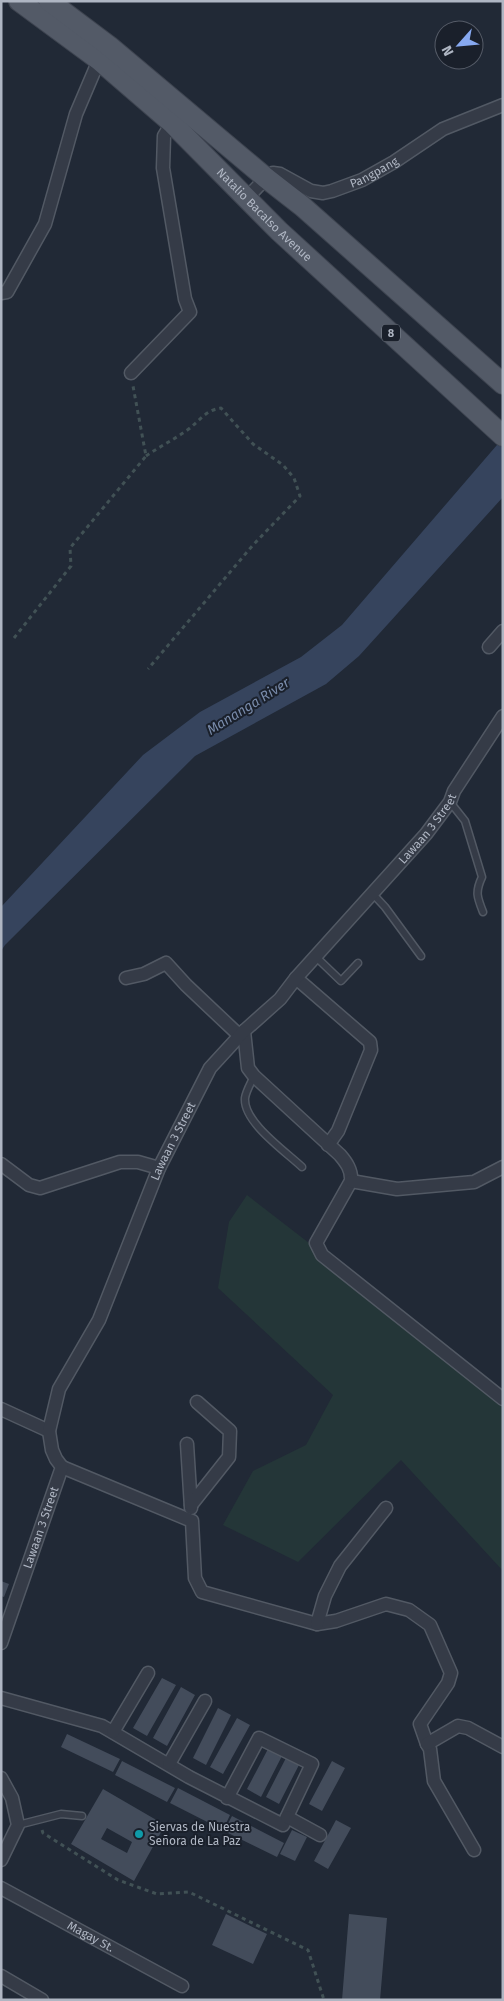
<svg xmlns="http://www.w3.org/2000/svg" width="504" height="2001" viewBox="0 0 504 2001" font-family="'Fira Sans',sans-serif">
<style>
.green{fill:#243638}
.water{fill:#36445d}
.building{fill:#434c5b;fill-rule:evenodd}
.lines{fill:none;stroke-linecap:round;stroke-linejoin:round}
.service-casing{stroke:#525964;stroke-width:9}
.minor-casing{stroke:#525964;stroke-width:15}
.primary-casing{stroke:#3e4450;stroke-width:22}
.path{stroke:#415155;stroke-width:3;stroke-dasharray:4 4;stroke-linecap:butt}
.service{stroke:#353b47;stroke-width:6}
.minor{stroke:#353b47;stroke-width:12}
.primary{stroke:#535a67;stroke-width:20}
.culture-dot{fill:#0f9aa8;stroke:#1a202b;stroke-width:2}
.labels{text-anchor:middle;stroke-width:4;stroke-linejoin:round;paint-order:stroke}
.shield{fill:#1a202b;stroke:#828995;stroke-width:1}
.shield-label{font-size:11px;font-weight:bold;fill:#afb6c3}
.street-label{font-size:12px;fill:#afb6c3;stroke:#1a202b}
.poi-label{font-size:12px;fill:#afb6c3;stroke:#1a202b;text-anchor:start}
.water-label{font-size:14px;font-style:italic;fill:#798baa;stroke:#1a202b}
</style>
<rect width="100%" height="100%" fill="#212936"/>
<path class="green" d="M247,1195L503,1393V1571L401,1460L298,1562L223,1525L253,1471L306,1445L333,1395L218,1288L229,1222Z"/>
<path class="water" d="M503,438V497L359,656L326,684L195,756L5,945L1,951V907L143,755L200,712L301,657L342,625Z"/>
<path class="building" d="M1,1581L9,1584L4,1597L1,1596Z
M162,1678L176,1685L147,1736L133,1728Z
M181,1687L195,1695L167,1746L153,1738Z
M218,1708L231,1715L206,1765L193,1758Z
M237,1718L250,1725L223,1774L210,1767Z
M67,1734L120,1759L113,1772L61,1747Z
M269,1747L283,1754L261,1797L247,1789Z
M287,1756L300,1763L279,1804L266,1797Z
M122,1761L175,1788L167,1802L115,1775Z
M332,1761L345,1768L322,1811L309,1804Z
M178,1788L230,1815L223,1830L170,1803Z
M103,1789L165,1825L134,1881L71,1844ZM107,1828L132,1842L127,1853L101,1839Z
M232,1816L284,1843L277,1857L224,1831Z
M336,1820L351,1828L328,1869L314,1861Z
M292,1830L307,1837L295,1861L280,1854Z
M226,1914L267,1934L253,1964L212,1945Z
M349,1914L387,1918L380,2000H342Z"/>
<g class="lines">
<g class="service-casing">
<path id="service" d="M450,802L465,821L482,877C475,892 477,897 483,912
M372,893L385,907L421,956
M315,956L341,981L358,963
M254,1076C251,1083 246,1091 245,1098C243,1122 285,1151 302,1167
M18,1825L61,1814L82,1816"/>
</g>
<g class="minor-casing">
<g id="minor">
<path id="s1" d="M247,198L266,178L273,173L280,174L311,191L323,193L332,191L362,180L394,162L443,129L503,105"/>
<path d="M1,293L7,292L45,224L76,114L99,60"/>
<path d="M131,373L190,312L185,299L163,168L164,136L172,123"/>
<path d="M489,647L503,631"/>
<path d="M126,978L144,974L166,963L186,985L240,1036"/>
<path d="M296,978L370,1042L371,1050L338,1131L328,1145"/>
<path d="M244,1031L248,1068L254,1076L340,1155C346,1162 352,1170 351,1181L316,1243L322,1255L503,1399"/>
<path d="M1,1164L29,1185L40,1188L120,1162H138L159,1168"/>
<path d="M351,1181L397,1189L474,1182L503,1167"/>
<path d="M1,1409L49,1431"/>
<path d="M187,1444L191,1508"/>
<path d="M62,1467L192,1521L195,1578L202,1592L317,1624L336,1621L386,1604L409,1610L430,1625L451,1673L448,1683L420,1724L427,1744L430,1749L434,1781L474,1850"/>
<path d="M191,1505L229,1457L230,1431L197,1402"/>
<path d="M317,1624L325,1596L340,1566L386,1508"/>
<path id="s2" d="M1,1643L62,1467L56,1459L52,1450L49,1431L59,1389L99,1320L159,1168L210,1068L244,1031L280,999L296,978L426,834L450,802L454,791L503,716"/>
<path d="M1,1698L102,1726L189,1777L283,1825L312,1764L259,1738L227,1798"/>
<path d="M113,1732L148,1673"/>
<path d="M427,1744L458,1726L468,1728L503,1747"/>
<path d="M169,1764L205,1701"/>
<path d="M1,1778L12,1798L18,1825L1,1860"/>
<path d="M287,1817L320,1835"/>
<path id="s3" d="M1,1888L182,1986"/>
<path d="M1,1976L42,2000"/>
</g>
</g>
<g class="primary-casing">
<g id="primary">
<path id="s4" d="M19,1L99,60L172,123L279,231L503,436"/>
<path d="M49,1L109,46L266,178L302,206L503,384"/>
</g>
</g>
<path class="path" d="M146,456C159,447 173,440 186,431C199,422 205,410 221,408L253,444L283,465L294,478L300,496L253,545L148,669
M14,638L71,566L70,548L146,456L133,386
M42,1830L43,1833L118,1880L157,1894L189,1892L308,1950L324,2000"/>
<use href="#service" class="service"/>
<use href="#minor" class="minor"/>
<use href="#primary" class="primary"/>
</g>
<circle class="culture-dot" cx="139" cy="1834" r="5"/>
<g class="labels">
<rect class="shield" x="382" y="324.5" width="18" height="17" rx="4"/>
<g class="shield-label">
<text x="391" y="337">8</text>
</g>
<g class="street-label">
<text dy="4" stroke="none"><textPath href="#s1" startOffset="146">Pangpang</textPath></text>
<text dy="4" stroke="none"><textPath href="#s4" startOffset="326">Natalio Bacalso Avenue</textPath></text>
<text dy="4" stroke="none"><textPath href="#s2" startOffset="948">Lawaan 3 Street</textPath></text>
<text dy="4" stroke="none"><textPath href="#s2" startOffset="542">Lawaan 3 Street</textPath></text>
<text dy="4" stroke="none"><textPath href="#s2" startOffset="122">Lawaan 3 Street</textPath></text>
<text dy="4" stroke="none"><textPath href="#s3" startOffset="102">Magay St.</textPath></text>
</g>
<g class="poi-label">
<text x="149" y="1831">Siervas de Nuestra<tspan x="149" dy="14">Señora de La Paz</tspan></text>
</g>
<g class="water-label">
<text transform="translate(248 706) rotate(-32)" y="5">Mananga River</text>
</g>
</g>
<rect width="504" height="2001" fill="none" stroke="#afb6c3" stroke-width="5"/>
<g transform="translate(459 45) rotate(243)"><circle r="24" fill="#1a202b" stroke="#565c68"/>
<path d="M0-4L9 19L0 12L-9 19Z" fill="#87a9f1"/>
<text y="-8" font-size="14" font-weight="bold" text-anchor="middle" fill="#afb6c3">N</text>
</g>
</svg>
